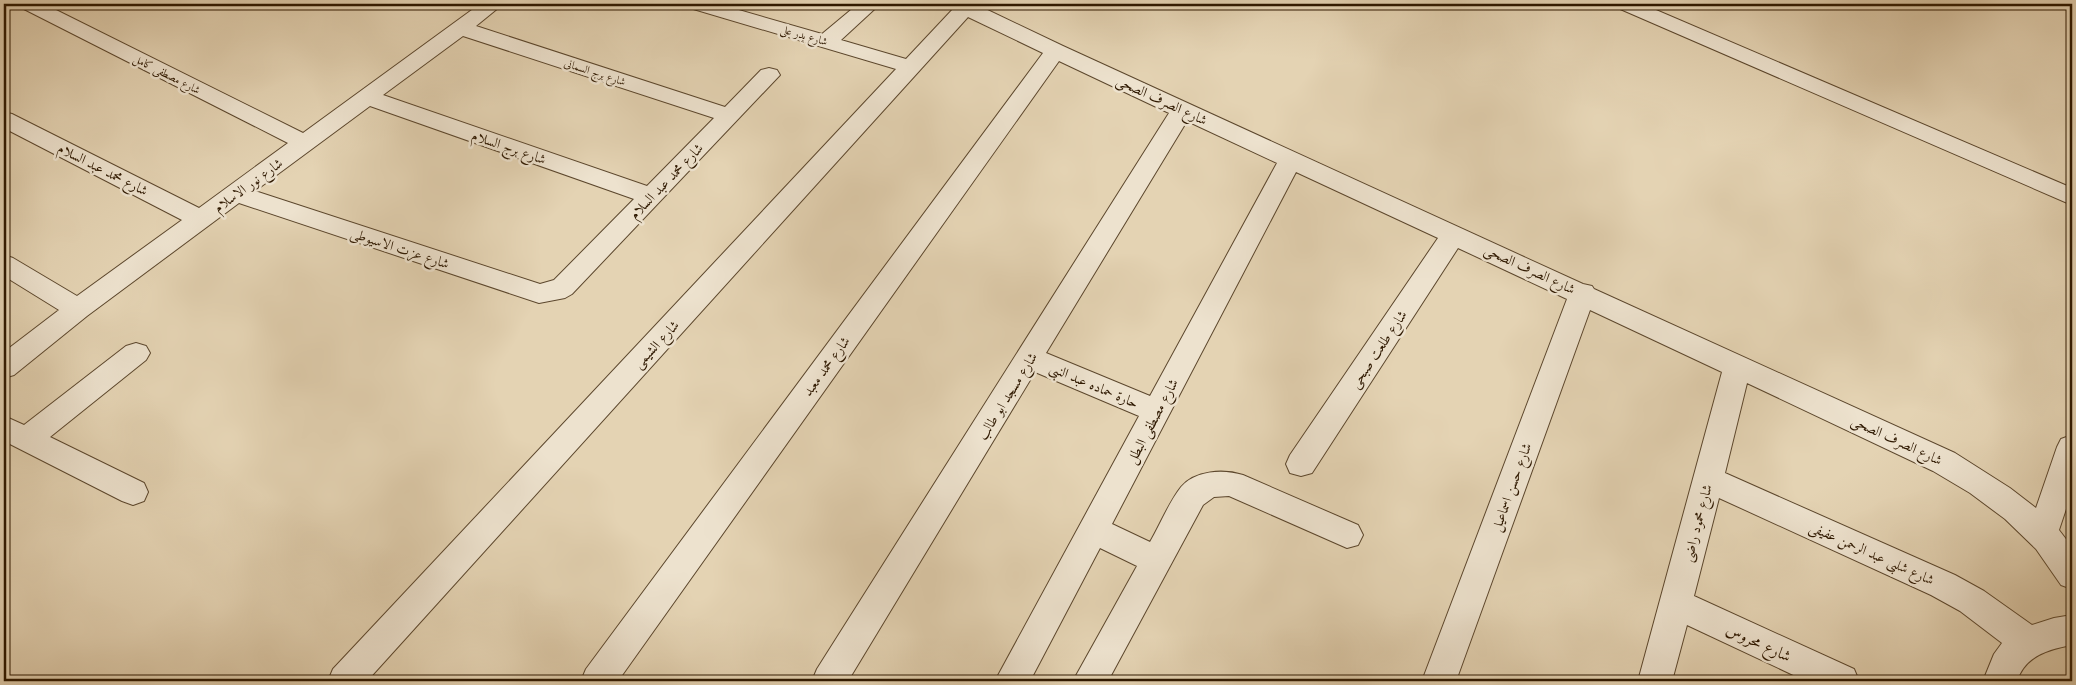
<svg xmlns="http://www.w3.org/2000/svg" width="2076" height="685" viewBox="0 0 2076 685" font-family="'Old Standard TT',Amiri,serif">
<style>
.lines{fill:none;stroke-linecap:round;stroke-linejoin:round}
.minor-casing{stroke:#5c472d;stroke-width:2}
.minor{fill:#ede2ce;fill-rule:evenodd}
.labels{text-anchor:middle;stroke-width:5;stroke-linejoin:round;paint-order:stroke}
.far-street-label{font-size:11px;fill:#2e1800;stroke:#ede2ce}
.street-label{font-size:14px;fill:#2e1800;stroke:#ede2ce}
.near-street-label{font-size:16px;fill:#2e1800;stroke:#ede2ce}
</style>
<rect width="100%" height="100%" fill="#e4d3b3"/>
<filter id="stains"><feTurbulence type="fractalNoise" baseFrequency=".004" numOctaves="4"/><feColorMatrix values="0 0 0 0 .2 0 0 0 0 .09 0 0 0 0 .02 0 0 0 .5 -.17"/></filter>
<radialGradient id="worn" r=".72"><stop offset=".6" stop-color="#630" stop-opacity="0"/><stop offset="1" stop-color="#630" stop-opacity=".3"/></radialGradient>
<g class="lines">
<g class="minor-casing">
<path id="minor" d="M19,4H44L303,133L480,4H503L476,26L725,107L761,70L769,68L777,70L780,75L572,294L565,298L539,303L239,203L87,316L14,375L4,378V352L59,310L4,276V255L13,258L77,296L182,220L4,128V112L12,114L199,208L288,143L22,8ZM463,36L714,118L647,186L383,95ZM370,106L634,199L554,280L540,284L255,191Z
M687,4H718L822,34L858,4H880L841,40L906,59L953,9L949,4H975L1063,46L1583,284L1592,286L1594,289L1955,453L2010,488L2036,508L2057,447L2061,439L2072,435V491L2059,530L2072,547V589L2061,585L2036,549L2005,519L1970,493L1933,471L1747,383L1725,473L1955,575L1984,591L2032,625L2054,618L2072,615V645C2049,649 2025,656 2017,681H1983L1994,654L2002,643L1960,611L1931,595L1719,498L1694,596L1854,669L1859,681H1806L1687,625L1672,681H1638L1722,372L1590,310L1456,681H1422L1567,299L1458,248L1312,473L1301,476L1290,473L1286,464L1290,455L1438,238L1296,172L1112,524L1150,542C1160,525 1169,502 1181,487C1195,470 1224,469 1243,475L1358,525L1363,535L1358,545L1347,548L1229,496L1214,497L1203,505L1108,681H1073L1137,566L1100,548L1030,681H995L1139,416L1035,372L848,681H812L817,669L1169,113L1059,61L618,681H581L586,669L1043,53L968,17L367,681H328L333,669L896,69L690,8ZM1187,121L1277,163L1150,396L1046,353Z
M1615,4H1642L2072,188V205L1618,8Z
M136,343L146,346L150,353L146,360L50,437L144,483L148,492L144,501L133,505L122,501L4,441V416L24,425L126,346Z"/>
</g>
<use href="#minor" class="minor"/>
</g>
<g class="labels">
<g class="far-street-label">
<text transform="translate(804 35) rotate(16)" y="4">شارع بدر على</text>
<text transform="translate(595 72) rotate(18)" y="4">شارع برج السمانى</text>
<text transform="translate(167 74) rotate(27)" y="4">شارع مصطفى كامل</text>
</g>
<g class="street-label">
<text transform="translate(1162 100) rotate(25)" y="5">شارع الصرف الصحى</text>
<text transform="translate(509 147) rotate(19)" y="5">شارع برج السلام</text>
<text transform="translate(103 169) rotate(27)" y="5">شارع محمد عبد السلام</text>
<text transform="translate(666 181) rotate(-46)" y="5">شارع محمد عبد السلام</text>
<text transform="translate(248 185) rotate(-36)" y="5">شارع نور الاسلام</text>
<text transform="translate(400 248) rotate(18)" y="5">شارع عزت الاسيوطى</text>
<text transform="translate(1530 269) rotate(25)" y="5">شارع الصرف الصحى</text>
<text transform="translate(656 344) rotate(-47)" y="5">شارع الشيمى</text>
<text transform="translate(1378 349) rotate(-56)" y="5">شارع طلعت صبحى</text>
<text transform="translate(826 366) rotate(-54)" y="5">شارع محمد معبد</text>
<text transform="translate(1094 385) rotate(23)" y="5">حارة حماده عبد النبى</text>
<text transform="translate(1007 396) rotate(-58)" y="5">شارع مسجد ابو طالب</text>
<text transform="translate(1152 421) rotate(-62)" y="5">شارع مصطفى البطل</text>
<text transform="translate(1897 440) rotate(25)" y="5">شارع الصرف الصحى</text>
<text transform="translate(1511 487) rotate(-70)" y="5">شارع حسن اسماعيل</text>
<text transform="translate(1697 523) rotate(-75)" y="5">شارع محمود راضى</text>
<text transform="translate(1872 553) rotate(24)" y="5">شارع شلبى عبد الرحمن عفيفى</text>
</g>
<g class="near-street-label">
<text transform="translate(1759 642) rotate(25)" y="6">شارع محروس</text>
</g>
</g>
<rect width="2076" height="685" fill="none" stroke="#e4d3b3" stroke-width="20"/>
<rect x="5" y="5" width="2066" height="675" fill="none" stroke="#2e1800" stroke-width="2.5"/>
<rect x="10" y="10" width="2056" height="665" fill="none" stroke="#2e1800"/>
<rect width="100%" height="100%" filter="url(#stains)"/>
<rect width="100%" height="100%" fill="url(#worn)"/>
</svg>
